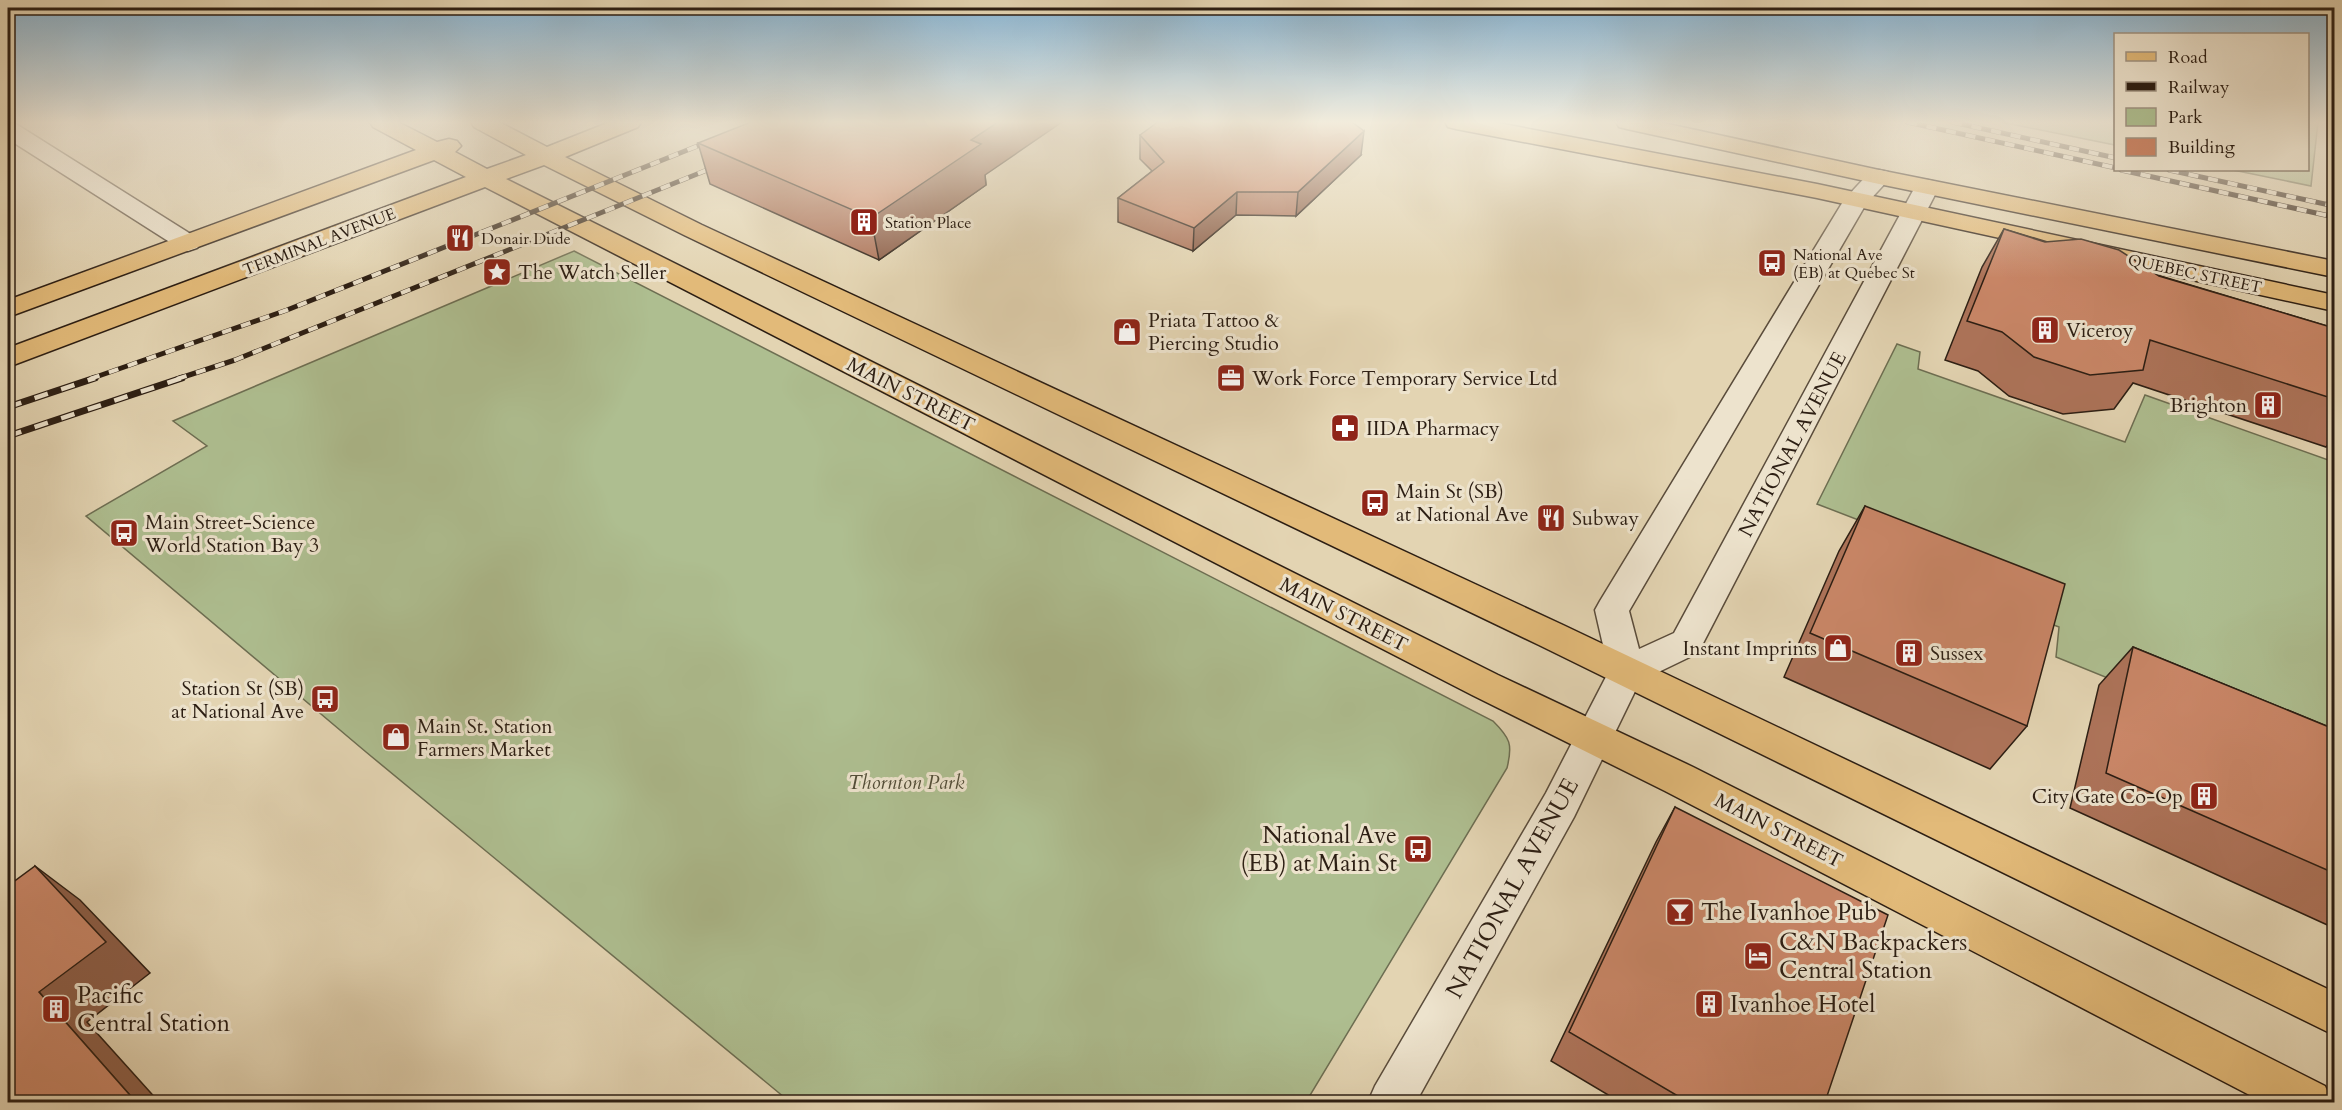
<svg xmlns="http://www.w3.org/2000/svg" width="2342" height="1110" viewBox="0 0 2342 1110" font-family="Cardo,serif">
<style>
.green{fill:#aebe90;stroke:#6d6e52;stroke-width:1.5}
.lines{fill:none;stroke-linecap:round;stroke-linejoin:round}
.minor-casing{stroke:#5a4c3b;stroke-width:3}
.major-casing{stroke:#2c1e13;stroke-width:3}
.minor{fill:#ede3cd;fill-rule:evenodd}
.major{fill:#e2ba79;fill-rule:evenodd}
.rail-far1-casing{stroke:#2c1e13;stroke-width:5}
.rail-casing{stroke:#2c1e13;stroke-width:7}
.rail-far1{stroke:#ede3cd;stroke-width:4;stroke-dasharray:10;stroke-linecap:butt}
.rail{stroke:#ede3cd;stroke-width:4.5;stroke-dasharray:14;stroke-linecap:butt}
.wall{fill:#ad7359;stroke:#2c1e13;stroke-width:1.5}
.shaded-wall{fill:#8d5e48;stroke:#2c1e13;stroke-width:1.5}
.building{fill:#c98667;stroke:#2c1e13;stroke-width:1.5}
.labels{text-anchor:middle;stroke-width:6;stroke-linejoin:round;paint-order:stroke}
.far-poi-label{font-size:16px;fill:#2c1e13;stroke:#ede3cd;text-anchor:start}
.far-street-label{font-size:16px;fill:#2c1e13;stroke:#ede3cd}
.poi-label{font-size:20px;fill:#2c1e13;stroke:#ede3cd;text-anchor:start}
.street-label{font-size:20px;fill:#2c1e13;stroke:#ede3cd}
.park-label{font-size:20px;font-style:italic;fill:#534e38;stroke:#ede3cd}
.near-poi-label{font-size:24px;fill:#2c1e13;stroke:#ede3cd;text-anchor:start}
.near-street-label{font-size:24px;fill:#2c1e13;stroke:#ede3cd}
</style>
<rect width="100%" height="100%" fill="#e3d4b2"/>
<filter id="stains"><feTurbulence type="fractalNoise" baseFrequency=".00333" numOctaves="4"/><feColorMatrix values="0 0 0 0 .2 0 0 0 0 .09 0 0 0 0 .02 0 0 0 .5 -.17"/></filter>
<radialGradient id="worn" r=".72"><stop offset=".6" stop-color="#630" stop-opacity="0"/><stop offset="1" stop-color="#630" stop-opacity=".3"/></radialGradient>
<path class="green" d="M2001,122H2115V145Z
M2308,122H2318L2311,186L2233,170H2308Z
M574,251L1493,721C1510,738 1513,744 1507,768L1306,1102H790L366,752L86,516L207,446L173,421Z
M1897,344L1920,352L1918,369L2125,442L2145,395L2334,462V770L2056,657L2059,627L1878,556L1887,531L1817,504Z"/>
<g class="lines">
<g class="minor-casing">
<path id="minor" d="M8,122L16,124L197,238L201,243L197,248L188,251L179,248L8,139Z
M1879,170L1888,172L1891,177L1866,204L1629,611L1639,649L1674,633L1915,187L1918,182L1927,180L1936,182L1939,187L1698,653L1640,681L1574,817L1416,1102H1368L1375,1086L1546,793L1609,671L1595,610L1600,601L1844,200L1870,172Z"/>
</g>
<g class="major-casing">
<path id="major" d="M370,122H398L437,142L449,139L457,141L461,146L455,152L487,169L526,155L474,127L471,122H499L547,147L610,122H641L638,127L565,157L702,225L1563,625L2334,992V1035L1539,645L684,235L544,165L506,179L1498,675L1693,767L2325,1086L2332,1102H2263L1665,791L1472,695L485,187L8,367V348L466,177L434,160L8,317V300L416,150L373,127Z
M1445,122H1493L1817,184L2334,295V311L1817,198L1456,129L1448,127Z
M1616,122H1659L1879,170L2334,261V277L1879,184L1627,129L1619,127Z"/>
</g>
<use href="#minor" class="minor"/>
<use href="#major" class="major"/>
<g class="rail-far1-casing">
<path id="rail-far1" d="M1907,122L2116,168
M1952,122L2116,158
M2121,170L2334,217
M2169,170L2334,206
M90,379L287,310L715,139
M177,379L235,360L722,164"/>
</g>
<g class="rail-casing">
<path id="rail" d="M8,407L95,378
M8,436L182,378"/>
</g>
<use href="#rail-far1" class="rail-far1"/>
<use href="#rail" class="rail"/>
</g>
<path class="wall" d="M1140,135L1361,155L1296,216L1236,215L1193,251L1118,222V198L1152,171L1140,159Z
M698,143L985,175L986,185L879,260L710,184Z
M2004,229L2334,328V437L2326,447L2133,383L2114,409L2063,414L2009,396L1978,371L1945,360L1982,267Z
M1865,506L2027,726L1990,769L1784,677L1839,551Z
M2133,647L2334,729V928L2070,808L2099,685Z
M1675,807L1825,1102H1620L1551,1061L1656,842Z"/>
<path class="shaded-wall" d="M998,122H1062L985,175L986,185L879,260L871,218L971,140Z
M1364,131L1361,155L1296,216L1298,192Z
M1237,192L1236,215L1193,251L1194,228Z
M35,866L80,900L150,973L87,1022L159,1102H136L39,992Z"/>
<path class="building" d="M751,122H998L971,140L981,144L871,218L698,143Z
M1158,122H1352L1364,131L1298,192H1237L1194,228L1118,198L1164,162L1140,135Z
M2004,229L2045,242L2081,239L2119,250L2159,276L2334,328V399L2150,340L2143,370L2090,375L2034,357L2002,332L1967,321Z
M1865,506L2065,584L2027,726L1810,633Z
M2133,647L2334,729V873L2106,773Z
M1675,807L1888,915L1825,1102H1688L1569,1032Z
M35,866L106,942L39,992L136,1102H8V886Z"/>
<linearGradient id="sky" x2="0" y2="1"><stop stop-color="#88b5d4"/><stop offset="0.44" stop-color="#f2ecdc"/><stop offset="1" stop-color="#f2ecdc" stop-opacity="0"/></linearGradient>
<rect width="2342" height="278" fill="url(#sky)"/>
<defs>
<g id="building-square" transform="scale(1.5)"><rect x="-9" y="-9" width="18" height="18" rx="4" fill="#8f2418" stroke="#ede3cd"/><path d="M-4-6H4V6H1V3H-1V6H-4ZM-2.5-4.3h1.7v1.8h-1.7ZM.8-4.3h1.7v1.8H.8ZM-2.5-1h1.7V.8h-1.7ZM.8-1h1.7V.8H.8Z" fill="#fff"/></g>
<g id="restaurant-square" transform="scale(1.5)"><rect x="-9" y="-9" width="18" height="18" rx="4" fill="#8f2418" stroke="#ede3cd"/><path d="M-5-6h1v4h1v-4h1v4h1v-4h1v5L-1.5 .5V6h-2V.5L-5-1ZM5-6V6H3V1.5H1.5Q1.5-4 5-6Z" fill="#fff"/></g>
<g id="bus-square" transform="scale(1.5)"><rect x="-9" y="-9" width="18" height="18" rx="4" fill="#8f2418" stroke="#ede3cd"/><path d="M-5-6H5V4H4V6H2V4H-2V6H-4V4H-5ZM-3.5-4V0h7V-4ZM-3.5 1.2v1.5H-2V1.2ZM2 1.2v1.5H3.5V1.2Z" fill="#fff"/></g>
<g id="sight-square" transform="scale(1.5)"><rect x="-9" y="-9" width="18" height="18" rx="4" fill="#8f2418" stroke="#ede3cd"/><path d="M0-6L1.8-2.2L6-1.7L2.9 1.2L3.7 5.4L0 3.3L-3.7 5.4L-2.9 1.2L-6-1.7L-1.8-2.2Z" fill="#fff"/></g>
<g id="shop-square" transform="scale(1.5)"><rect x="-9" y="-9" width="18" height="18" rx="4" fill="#8f2418" stroke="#ede3cd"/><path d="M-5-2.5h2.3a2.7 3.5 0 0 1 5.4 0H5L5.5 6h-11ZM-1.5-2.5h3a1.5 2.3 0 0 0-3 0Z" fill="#fff"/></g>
<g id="office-square" transform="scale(1.5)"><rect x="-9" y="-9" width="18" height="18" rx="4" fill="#8f2418" stroke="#ede3cd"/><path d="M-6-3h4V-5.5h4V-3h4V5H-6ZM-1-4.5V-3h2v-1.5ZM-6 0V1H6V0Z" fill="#fff"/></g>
<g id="pharmacy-square" transform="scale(1.5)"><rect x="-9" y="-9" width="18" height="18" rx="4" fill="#8f2418" stroke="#ede3cd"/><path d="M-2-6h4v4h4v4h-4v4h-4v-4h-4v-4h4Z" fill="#fff"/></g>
<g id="bar-square" transform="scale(1.5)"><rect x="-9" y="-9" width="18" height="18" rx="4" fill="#8f2418" stroke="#ede3cd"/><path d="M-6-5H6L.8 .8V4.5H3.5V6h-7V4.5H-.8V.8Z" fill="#fff"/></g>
<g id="hotel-square" transform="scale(1.5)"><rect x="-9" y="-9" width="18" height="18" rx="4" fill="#8f2418" stroke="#ede3cd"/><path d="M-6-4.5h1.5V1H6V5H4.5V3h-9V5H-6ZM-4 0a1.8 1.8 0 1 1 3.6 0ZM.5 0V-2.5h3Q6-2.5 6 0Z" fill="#fff"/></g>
</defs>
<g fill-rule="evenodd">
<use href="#building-square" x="864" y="222"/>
<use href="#restaurant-square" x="460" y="238"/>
<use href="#bus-square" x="1772" y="263"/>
<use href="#sight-square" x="497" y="272"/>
<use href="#building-square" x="2045" y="330"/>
<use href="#shop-square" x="1127" y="332"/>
<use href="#office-square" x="1231" y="378"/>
<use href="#building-square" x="2268" y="405"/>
<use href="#pharmacy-square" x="1345" y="428"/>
<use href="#bus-square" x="1375" y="503"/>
<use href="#restaurant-square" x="1551" y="518"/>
<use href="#bus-square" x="124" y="533"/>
<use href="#shop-square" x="1838" y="648"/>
<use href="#building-square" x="1909" y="653"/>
<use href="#bus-square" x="325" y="699"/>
<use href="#shop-square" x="396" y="737"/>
<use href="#building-square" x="2204" y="796"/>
<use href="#bus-square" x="1418" y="849"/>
<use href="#bar-square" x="1680" y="912"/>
<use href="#hotel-square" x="1758" y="956"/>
<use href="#building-square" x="1709" y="1004"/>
<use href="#building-square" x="56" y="1009"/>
</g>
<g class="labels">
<g class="far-poi-label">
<text x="885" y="228">Station Place</text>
<text x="481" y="244">Donair Dude</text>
<text x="1793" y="260">National Ave<tspan x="1793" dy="18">(EB) at Quebec St</tspan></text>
</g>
<g class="far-street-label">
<text transform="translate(319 241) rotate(-21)" y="6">TERMINAL AVENUE</text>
<text transform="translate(2195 273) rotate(12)" y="6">QUEBEC STREET</text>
</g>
<g class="poi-label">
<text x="518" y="279">The Watch Seller</text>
<text x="1148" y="327">Priata Tattoo &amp;<tspan x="1148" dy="23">Piercing Studio</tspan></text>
<text x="2066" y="337">Viceroy</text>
<text x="1252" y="385">Work Force Temporary Service Ltd</text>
<text x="2247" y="412" text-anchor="end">Brighton</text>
<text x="1366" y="435">IIDA Pharmacy</text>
<text x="1396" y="498">Main St (SB)<tspan x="1396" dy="23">at National Ave</tspan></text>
<text x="1572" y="525">Subway</text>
<text x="145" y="529">Main Street-Science<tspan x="145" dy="23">World Station Bay 3</tspan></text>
<text x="1817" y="655" text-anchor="end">Instant Imprints</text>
<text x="1930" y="660">Sussex</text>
<text x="304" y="695" text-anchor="end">Station St (SB)<tspan x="304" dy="23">at National Ave</tspan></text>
<text x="417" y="733">Main St. Station<tspan x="417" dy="23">Farmers Market</tspan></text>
<text x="2183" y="803" text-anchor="end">City Gate Co-Op</text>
</g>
<g class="street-label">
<text transform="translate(911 394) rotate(27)" y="7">MAIN STREET</text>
<text transform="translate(1792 444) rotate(-62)" y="7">NATIONAL AVENUE</text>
<text transform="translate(1344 614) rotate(27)" y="7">MAIN STREET</text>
<text transform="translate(1779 830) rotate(27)" y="7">MAIN STREET</text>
</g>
<g class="park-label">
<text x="906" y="789">Thornton Park</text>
</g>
<g class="near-poi-label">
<text x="1397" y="843" text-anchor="end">National Ave<tspan x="1397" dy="28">(EB) at Main St</tspan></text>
<text x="1701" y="920">The Ivanhoe Pub</text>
<text x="1779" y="950">C&amp;N Backpackers<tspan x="1779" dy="28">Central Station</tspan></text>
<text x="77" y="1003">Pacific<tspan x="77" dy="28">Central Station</tspan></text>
<text x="1730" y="1012">Ivanhoe Hotel</text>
</g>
<g class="near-street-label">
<text transform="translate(1512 888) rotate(-61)" y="8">NATIONAL AVENUE</text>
</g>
</g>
<rect width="2342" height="1110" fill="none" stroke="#e3d4b2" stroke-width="30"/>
<rect x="9" y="9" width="2324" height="1092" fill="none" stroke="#2c1e13" stroke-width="3"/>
<rect x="15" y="15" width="2312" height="1080" fill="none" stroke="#2c1e13" stroke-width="1.5"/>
<rect x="2114" y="33" width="195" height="138" fill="#ede3cd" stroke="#a09483" stroke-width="1.5"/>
<rect x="2126" y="52" width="30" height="9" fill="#e2ba79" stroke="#a09483" stroke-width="1.5"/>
<text x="2168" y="63" font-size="18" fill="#2c1e13">Road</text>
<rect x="2126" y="82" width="30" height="9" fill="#2c1e13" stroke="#a09483" stroke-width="1.5"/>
<text x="2168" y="93" font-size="18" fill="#2c1e13">Railway</text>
<rect x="2126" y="108" width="30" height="18" fill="#aebe90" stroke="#a09483" stroke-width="1.5"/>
<text x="2168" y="123" font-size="18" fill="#2c1e13">Park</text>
<rect x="2126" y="138" width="30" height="18" fill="#c98667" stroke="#a09483" stroke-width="1.5"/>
<text x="2168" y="153" font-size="18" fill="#2c1e13">Building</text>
<rect width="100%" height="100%" filter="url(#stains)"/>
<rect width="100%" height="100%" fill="url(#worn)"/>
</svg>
